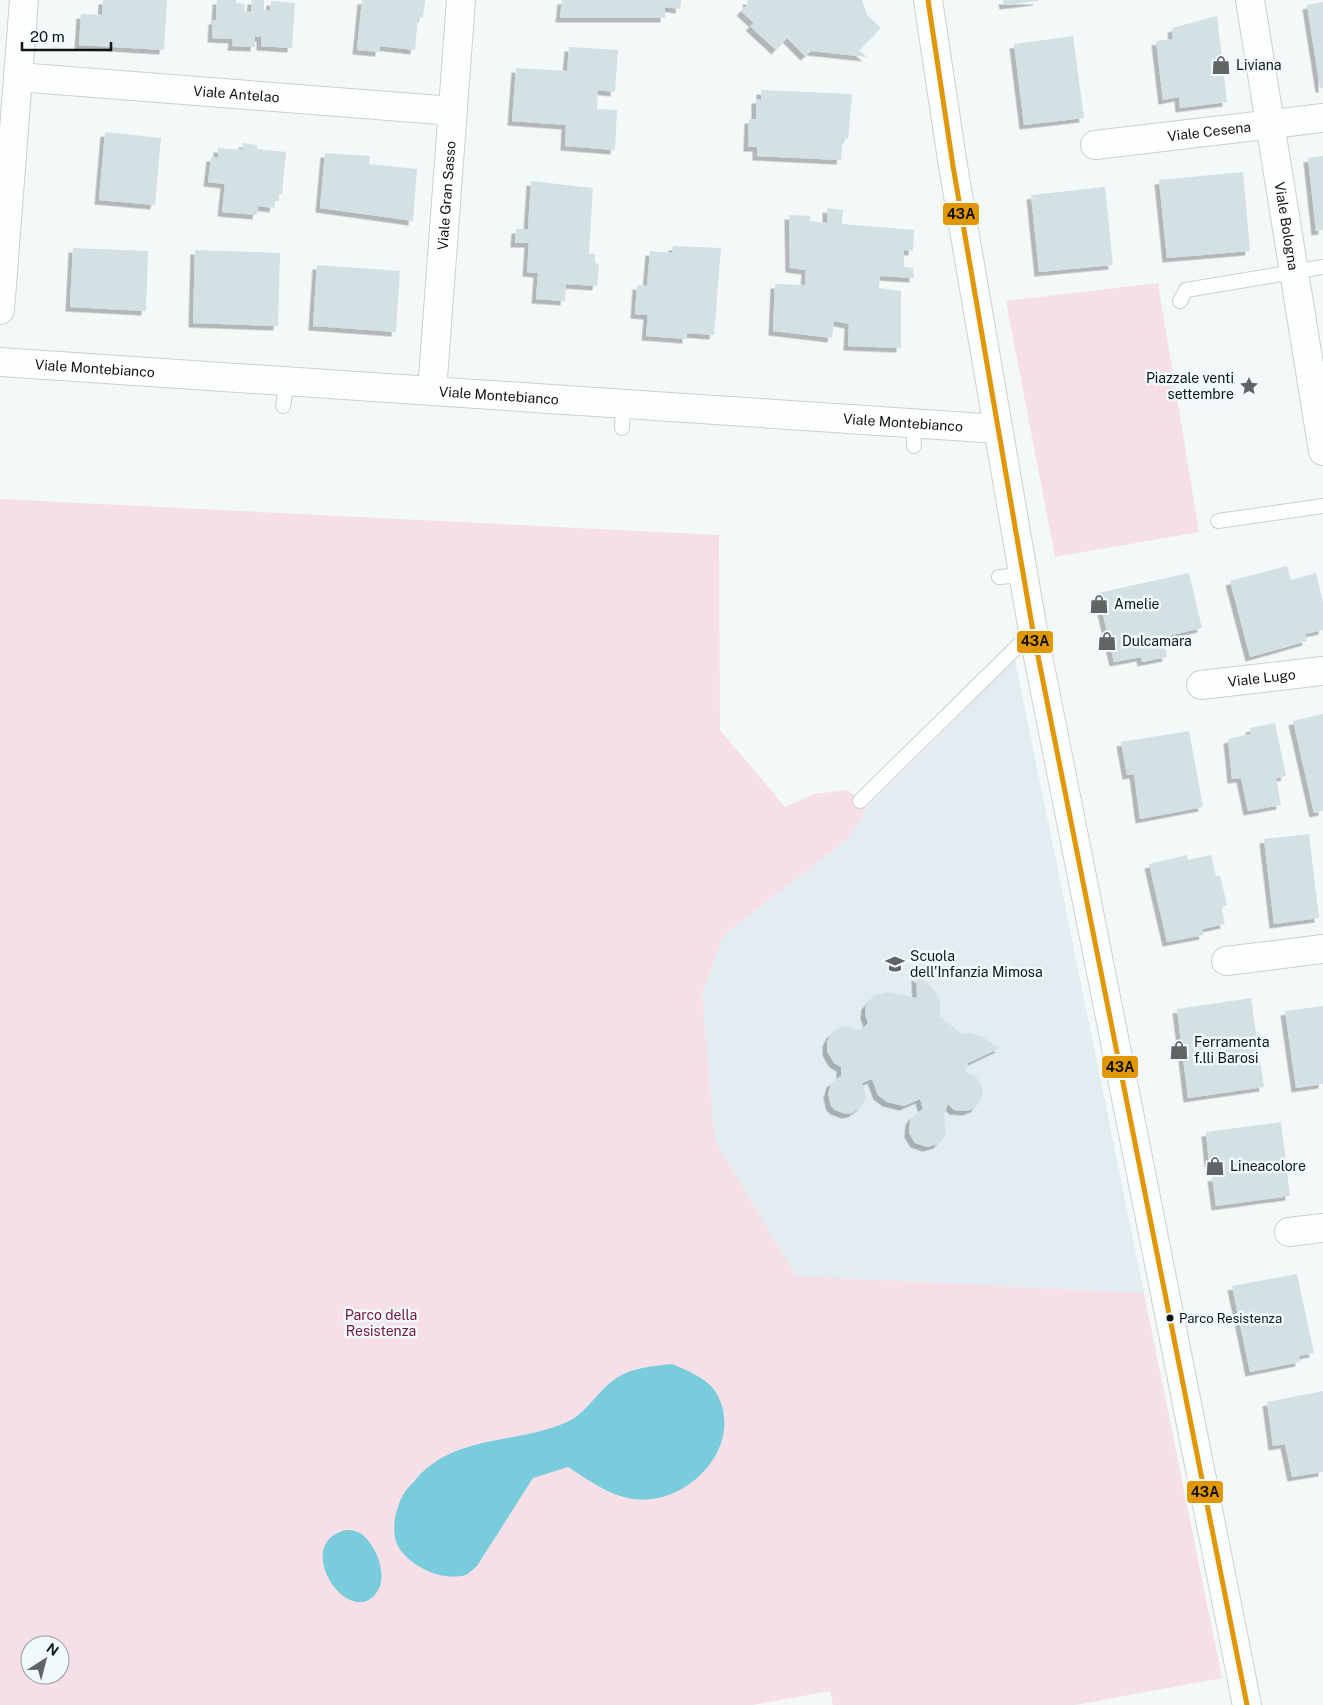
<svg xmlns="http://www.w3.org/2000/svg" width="1323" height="1705" viewBox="0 0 1323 1705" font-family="'Public Sans',sans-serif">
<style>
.built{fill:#e1edf0}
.green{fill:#f6dfe6;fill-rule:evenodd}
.water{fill:#78ccdc}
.building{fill:#d3e1e4;filter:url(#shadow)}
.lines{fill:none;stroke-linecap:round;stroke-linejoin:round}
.lane-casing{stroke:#ccd0d1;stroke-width:16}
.street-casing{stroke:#ccd0d1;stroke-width:30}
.secondary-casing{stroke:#ccd0d1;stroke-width:30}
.lane{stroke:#fdfefe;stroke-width:14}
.street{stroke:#fdfefe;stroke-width:28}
.secondary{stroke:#fdfefe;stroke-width:28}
.bus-1-casing{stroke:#f0fafc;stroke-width:9}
.bus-1{stroke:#e09702;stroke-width:5}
.bus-dot{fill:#111415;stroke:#f0fafc;stroke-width:2}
.labels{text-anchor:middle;stroke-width:5;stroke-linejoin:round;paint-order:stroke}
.bus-label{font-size:13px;fill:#111415;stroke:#f0fafc;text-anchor:start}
.poi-label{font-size:14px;fill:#111415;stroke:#f0fafc;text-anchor:start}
.street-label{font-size:14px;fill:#111415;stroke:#f0fafc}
.park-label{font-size:14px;fill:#78133d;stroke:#f0fafc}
.line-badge{stroke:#f0fafc;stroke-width:2}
.pale-badge-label{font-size:14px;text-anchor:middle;font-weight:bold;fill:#111}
</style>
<defs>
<filter id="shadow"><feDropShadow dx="-4.5" dy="4.5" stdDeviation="0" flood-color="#0004"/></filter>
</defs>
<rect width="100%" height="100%" fill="#f3f8f9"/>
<path class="built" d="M1015,660L1144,1293L796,1276L715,1140L702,993L724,935L849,838L867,807Z"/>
<path class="green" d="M1158,283L1199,532L1055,557L1006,301Z
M0,499L719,535L720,730L785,807L814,794L848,790L867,807L849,838L724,935L702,993L715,1140L796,1276L1144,1293L1222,1678L1075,1705H833L830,1691L753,1705H0ZM30,1645H60V1675H30Z"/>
<path class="water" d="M672,1364C688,1371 710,1379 718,1396C744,1448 686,1507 633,1499C608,1495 589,1480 568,1467L533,1478L477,1566C472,1570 467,1576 461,1576C439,1580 411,1566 399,1548C390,1533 395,1511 402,1497C405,1490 412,1484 416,1479C456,1433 518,1445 569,1421C585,1414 599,1390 614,1380C629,1368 653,1366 672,1364Z
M346,1530C352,1530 359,1531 364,1536C377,1548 388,1576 377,1592C349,1632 290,1543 346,1530Z"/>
<path class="building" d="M103,0H167L164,50L79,45L81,14L102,15Z
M217,0H236V3L245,4L244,11L251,12L252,0H264V10L270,11L271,1L295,3L292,48L261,46V37H255V47L232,46L233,39L212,38L213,20H216Z
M362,0H425L423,18L418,17L415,50L380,46V52L357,50Z
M562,0H681L680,9L665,7V18H560Z
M747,0H862L867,15L881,28L859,50L867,57L811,51L805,56L787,38L776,50L750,26L754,23L741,11L748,4Z
M1003,0H1038V1L1004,5Z
M1323,2V88H1320L1307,5Z
M1217,16L1227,102L1180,108L1179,97L1163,100L1156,41L1173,39L1172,28Z
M1073,36L1084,118L1024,125L1014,44Z
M569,47L618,50L615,92L598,90L597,109L617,110L615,150L565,146L566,125L512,121L516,68L567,71Z
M761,90L852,94L848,139L843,138L841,160L757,156V147H748L749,119H756V99H761Z
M105,132L161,138L155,205L99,200Z
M243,143L257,145V149L286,152L282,194H279V201H275L274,208L258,206L257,215L222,212L225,184L208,182L211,157H218V148L243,150Z
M325,153L370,156L369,164L417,169L413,221L320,208Z
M1323,156V230L1316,231L1308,158Z
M1243,172L1250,251L1167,258L1159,180Z
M531,181L593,188L589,254H595V263L599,264L597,286L566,284L565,301L536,299L538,273L527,272L529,243H515L516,229H528Z
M1105,187L1113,265L1039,272L1031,195Z
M827,208L843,210L842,224L914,230L913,251L904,250V267L913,268L914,278L880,276L879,288L901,291V348L848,346L849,324L834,321L832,338L773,331L775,284L805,285L806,270L790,268L789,215L810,216V221L827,223Z
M673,246L721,248L714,335L687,333V339L646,336L648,315L635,314L637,285L647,286L650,251L672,253Z
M73,248L148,251L146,311L70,307Z
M195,250L280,253L278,326L193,323Z
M317,265L400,271L396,332L313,326Z
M1287,566L1291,580L1316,573L1323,602V630L1305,634L1307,641L1250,657L1230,581Z
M1189,573L1202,628L1163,637L1167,657L1142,662L1141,657L1114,662L1098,593Z
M1323,714V811L1314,813L1293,721Z
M1275,723L1286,776L1276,778L1281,805L1248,811L1241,778L1232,779L1228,739L1251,734L1250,728Z
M1189,731L1203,807L1140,819L1134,774L1127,775L1121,742Z
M1309,834L1319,918L1274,924L1264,839Z
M1187,855L1188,860L1211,855L1216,876L1220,875L1227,905L1221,907L1225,924L1202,929L1204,935L1167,942L1149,864Z
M916,976L928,983L937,994L940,1003V1017L962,1034L969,1033L981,1036L1000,1048L968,1063L965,1072L976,1077L981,1084L983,1093L980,1101L975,1108L967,1111L954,1110L948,1104L944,1114L946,1135L938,1144L927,1147L915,1143L909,1133L910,1121L913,1116L923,1109L920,1099L904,1106L887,1102L878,1095L872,1079L862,1083L866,1095L862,1106L852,1113L846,1114L835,1110L831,1106L828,1094L831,1083L841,1076V1067L834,1063L827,1051V1042L831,1034L839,1028L848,1026L861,1031L868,1023L865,1014L866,1005L875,995L888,992L917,998Z
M1251,998L1264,1087L1188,1098L1177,1009Z
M1323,1006V1084L1296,1088L1285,1011Z
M1281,1122L1290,1196L1216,1206L1212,1177L1219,1176L1217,1162L1209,1163L1206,1132Z
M1297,1274L1314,1353L1299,1356L1300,1362L1250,1372L1232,1286Z
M1323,1391V1472L1292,1477L1285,1444L1273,1446L1267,1402Z"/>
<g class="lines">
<g class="lane-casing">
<path id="lane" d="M1180,301L1186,290L1323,267
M283,406L287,381
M913,424L914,446
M622,428L623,404
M1218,521L1323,506
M999,577L1023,575
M860,801L1033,631"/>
</g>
<g class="street-casing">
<g id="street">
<path id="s1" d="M1250,0L1323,451"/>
<path id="s2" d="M18,77L453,111"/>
<path id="s3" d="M1095,145L1323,118"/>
<path d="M0,310L24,0"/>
<path id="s4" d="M0,362L998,429"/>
<path id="s5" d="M432,391L461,0"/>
<path id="s6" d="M1201,685L1323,671"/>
<path d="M1226,961L1323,949"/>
<path d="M1289,1232L1323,1228"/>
</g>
</g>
<g class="secondary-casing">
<path id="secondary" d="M928,0L953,166L1033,631L1247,1705"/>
</g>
<use href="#lane" class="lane"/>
<use href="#street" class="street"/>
<use href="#secondary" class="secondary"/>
<g class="bus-1-casing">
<path id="bus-1" d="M928,0L953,166L1033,631L1247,1705"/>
</g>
<use href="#bus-1" class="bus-1"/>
</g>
<defs>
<g id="shop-bare" transform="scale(1.5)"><path d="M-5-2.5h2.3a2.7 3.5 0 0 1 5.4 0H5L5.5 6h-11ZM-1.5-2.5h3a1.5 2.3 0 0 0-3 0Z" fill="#606465" stroke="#f0fafc" stroke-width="2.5" paint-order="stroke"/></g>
<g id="sight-bare" transform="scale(1.5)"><path d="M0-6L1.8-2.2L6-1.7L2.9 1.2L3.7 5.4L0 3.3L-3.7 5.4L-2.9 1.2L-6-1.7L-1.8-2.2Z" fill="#606465" stroke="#f0fafc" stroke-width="2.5" paint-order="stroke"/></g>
<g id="school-bare" transform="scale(1.5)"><path d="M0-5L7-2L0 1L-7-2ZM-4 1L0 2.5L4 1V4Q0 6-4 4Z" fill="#606465" stroke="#f0fafc" stroke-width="2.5" paint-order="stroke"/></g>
</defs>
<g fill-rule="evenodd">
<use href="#shop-bare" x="1221" y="65"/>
<use href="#sight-bare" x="1249" y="386"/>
<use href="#shop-bare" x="1099" y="604"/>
<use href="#shop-bare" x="1107" y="641"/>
<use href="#school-bare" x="895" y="964"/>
<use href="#shop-bare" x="1179" y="1050"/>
<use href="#shop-bare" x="1215" y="1166"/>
</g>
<circle class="bus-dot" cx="1170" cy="1318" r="4.5"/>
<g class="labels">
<g class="bus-label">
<text x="1179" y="1323">Parco Resistenza</text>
</g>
<g class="poi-label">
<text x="1236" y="70">Liviana</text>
<text x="1234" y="383" text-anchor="end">Piazzale venti<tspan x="1234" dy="16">settembre</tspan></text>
<text x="1114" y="609">Amelie</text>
<text x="1122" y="646">Dulcamara</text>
<text x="910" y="961">Scuola<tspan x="910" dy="16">dell'Infanzia Mimosa</tspan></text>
<text x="1194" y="1047">Ferramenta<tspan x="1194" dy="16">f.lli Barosi</tspan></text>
<text x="1230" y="1171">Lineacolore</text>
</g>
<g class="street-label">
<text dy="5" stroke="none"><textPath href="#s2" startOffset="219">Viale Antelao</textPath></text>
<text dy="5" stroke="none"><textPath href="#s3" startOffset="115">Viale Cesena</textPath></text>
<text dy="5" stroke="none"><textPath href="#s5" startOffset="196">Viale Gran Sasso</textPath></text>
<text dy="5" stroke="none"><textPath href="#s1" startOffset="229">Viale Bologna</textPath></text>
<text dy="5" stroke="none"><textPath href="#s4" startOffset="95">Viale Montebianco</textPath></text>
<text dy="5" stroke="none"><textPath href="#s4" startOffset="500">Viale Montebianco</textPath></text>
<text dy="5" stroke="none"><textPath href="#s4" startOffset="905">Viale Montebianco</textPath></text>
<text dy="5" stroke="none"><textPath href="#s6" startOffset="61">Viale Lugo</textPath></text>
</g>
<g class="park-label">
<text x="381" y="1320">Parco della<tspan x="381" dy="16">Resistenza</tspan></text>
</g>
</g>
<g class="line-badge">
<rect x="942" y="202" width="38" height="24" rx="5" fill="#e09702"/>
<rect x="1016" y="630" width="38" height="24" rx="5" fill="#e09702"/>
<rect x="1101" y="1055" width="38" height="24" rx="5" fill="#e09702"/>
<rect x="1186" y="1480" width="38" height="24" rx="5" fill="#e09702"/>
</g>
<g class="pale-badge-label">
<text x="961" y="219">43A</text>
<text x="1035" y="646">43A</text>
<text x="1120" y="1072">43A</text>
<text x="1205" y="1497">43A</text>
</g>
<g transform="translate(45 1660) rotate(36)"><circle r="24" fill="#f0fafc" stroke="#979ea0"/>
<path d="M0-4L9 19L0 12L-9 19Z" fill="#606465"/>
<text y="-8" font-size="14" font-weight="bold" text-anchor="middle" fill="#111415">N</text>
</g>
<path d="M22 42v8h89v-8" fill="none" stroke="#111415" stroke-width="2.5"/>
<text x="30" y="42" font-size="15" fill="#111415" stroke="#f0fafc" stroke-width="4" paint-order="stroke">20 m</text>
</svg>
